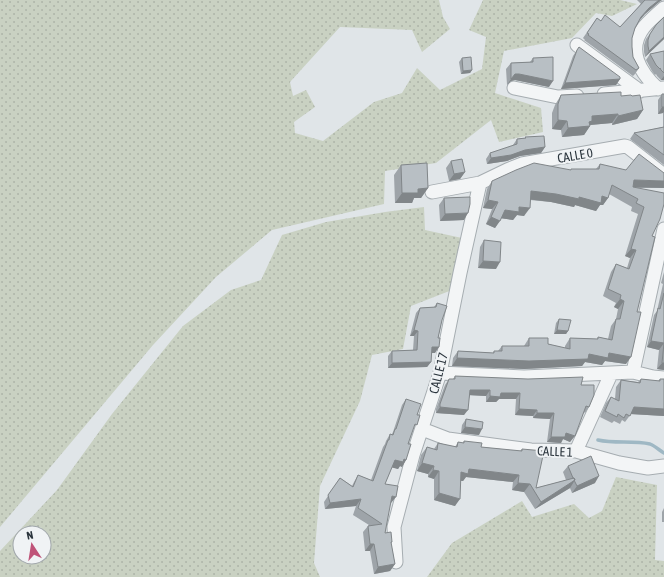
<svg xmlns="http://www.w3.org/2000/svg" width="664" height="577" viewBox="0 0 664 577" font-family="'Asap Condensed',sans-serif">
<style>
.grass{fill:url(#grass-dots);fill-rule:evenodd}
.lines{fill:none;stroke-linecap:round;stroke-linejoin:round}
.stream{stroke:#9fb8c4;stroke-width:3.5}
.minor-casing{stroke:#a6adb1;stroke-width:15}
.minor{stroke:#f3f5f6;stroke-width:13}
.wall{fill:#9ea4a9}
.shaded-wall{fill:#818689}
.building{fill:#b8bfc4;stroke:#818689}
.labels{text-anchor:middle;stroke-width:4;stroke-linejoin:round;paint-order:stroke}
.street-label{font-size:13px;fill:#2b353d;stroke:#f0f3f5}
</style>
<defs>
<pattern id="grass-dots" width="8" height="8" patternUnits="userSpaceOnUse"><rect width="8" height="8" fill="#c9d1c2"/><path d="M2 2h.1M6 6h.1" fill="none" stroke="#adb4a8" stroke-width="1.8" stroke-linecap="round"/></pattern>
</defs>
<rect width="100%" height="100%" fill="#e0e5e8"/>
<path class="grass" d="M0,0H439L443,17L450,29L422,52L412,30L340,27L290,82L293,96L306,90L315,107L294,122L295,133L323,141L374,102L402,93L417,68L440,90L482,69L486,37L469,30L483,0H620L637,4L612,16L596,13L572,38L504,51L495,93L541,108L543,132L499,142L491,120L436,163L385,171L384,204L272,230L216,277L153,345L0,527Z
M424,207L425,230L462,238L452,290L411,306L403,349L372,355L360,401L320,486L314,563L320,577H0V551L57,490L112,414L183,326L231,290L261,280L282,235L326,222L385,212ZM20,533H44V557H20Z
M616,477L657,485L655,560L664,561V577H427L452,543L522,501L532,517L574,504L589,518L602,511Z"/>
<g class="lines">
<path class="stream" d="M598,440C615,444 633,440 650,444C655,446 659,450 664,453"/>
<g class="minor-casing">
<path id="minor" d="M577,45L640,91
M514,88L558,97L577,96
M658,89C640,72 626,50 644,27C650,20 657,14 664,8
M604,94L664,88
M432,192L480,183L507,170L522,164L625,146L628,147L664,175
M633,372L664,229
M440,373L524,377L633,372L653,377L664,378
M422,429L448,439L531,450L576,451L619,463L648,468L664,466
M576,451L611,374
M396,562L394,527L413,455L440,373L460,273L480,183"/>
</g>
<use href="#minor" class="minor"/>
</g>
<path class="wall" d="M637,0H664H662L659,2L645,14L639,21L635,28L632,38V47L633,57L639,68L635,74L633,76L584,40H585L583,38L597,18L601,21L620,27L641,4Z
M656,25L664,39L645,57L644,52V45L646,39Z
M579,47L620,79L616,85L561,89L573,56Z
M664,51V80H661L657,76L656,74L655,75L652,71L646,60L650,54Z
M462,58L472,70L470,73L461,74L459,62Z
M533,58L549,87L515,80L511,81L507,85L506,69L511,63L530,62Z
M662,94H664V165L630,139L634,133L663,127V113L658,114V100Z
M561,95L621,96L643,110L637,119L612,125V123L590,125V126L584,135L562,137L561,130L552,129V113L555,105Z
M525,137L545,147L541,153L520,156L507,161L487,164L486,159L490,153L513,146V145L517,139L525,138Z
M451,161L465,172L460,179L449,181L446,168Z
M600,164L664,188H635L664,193L652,236L626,364L605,361L602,365L585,362L582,366L524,369L452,366L453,358L458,351L493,353L494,351H498L502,346H524L529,338L548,344L565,348V346L570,338L597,339L598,337L608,339L611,326L616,319L618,309L614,307L616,303L603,296L611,272L616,264L627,268L630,258L625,256L638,214L631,211L632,207L609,194L608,198L603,205H600L596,211L575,205L574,207L551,202L530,200L524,216L517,215L513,220L501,218L495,228L486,224L492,209L483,208L487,189L492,181L571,170L596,169Z
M401,165L428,188L421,198H414L412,203H395L394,175Z
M444,198L464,220L440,221L439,205Z
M484,240L496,269L478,268L480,247Z
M664,272V370L657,369L659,350L647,347L654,315L657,311L663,284L661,283Z
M437,303L442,320L435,353H432L431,362L427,367L388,368V356L392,351L413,350L414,336H410L416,313L420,308L434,307Z
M559,319L568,331L566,334H554L556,323Z
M455,376L581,385L589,407L585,413L584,412L570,442L563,439L561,443L547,442L550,419L533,418V416L515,415L516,399H499L496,402H486V396L470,395L464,415L436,413V409L445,385L449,379H453Z
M641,379L658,381L660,379L664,416L631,414L625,422L622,420L620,424L614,421L612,423L600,417L606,403L611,397L615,399L616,387L621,380L638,382Z
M406,399L417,415L408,444L406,460L402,467L400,466L398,469L392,467L385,484L391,503H390L385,533L392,542L391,543L395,564L390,571L374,574L370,551H365L363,532L368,526L369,525L353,515L356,506L325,509L324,502L340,478L352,486L354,482L358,475L371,480L383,447L385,444L386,441L390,434H392L393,432L402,405Z
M466,419L479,435L461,433L462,425Z
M464,441L481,447L520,451L522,449L536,488L566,480L563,472L568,466L595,483L572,493L570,488L535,509L524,492L512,490L513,482L466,477L463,481H461L455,506L434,500V479L428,477V474L417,471L421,455L427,447L434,449L438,443L455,447L458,442L463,443Z
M664,508V522H662V512Z"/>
<path class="shaded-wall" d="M659,0H664H662L659,2L645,14L637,23L641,17L649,8Z
M664,37V39L645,57L649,51Z
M472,70L470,73L461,74L463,71Z
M515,74H519L553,81L549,87L515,80L511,81L507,85L511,79Z
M664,76V80H661Z
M620,79L616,85L561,89L565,83Z
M662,107H664V112L663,113L658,114Z
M643,110L637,119L612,125L618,116Z
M618,114L612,123L590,125L589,126H590L584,135L562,137L568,128L592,116Z
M558,120L567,121L561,130L552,129Z
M545,147L541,153L520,156L507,161L487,164L491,158L525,150Z
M465,172L460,179L449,181L454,174Z
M634,180L664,181V188L628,187Z
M428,188L421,198H414L412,203H395L402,193L418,189Z
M531,191L579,197L602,196L608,198L603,205H600L596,211L575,205L574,207L551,202L526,199Z
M488,200L498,202L492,209L483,208Z
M519,207L530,208L524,216L517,215L513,220L499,218L505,210Z
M468,213L464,220L440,221L445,214Z
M491,217L500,221L495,228L486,224Z
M631,249L636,250L630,258L625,256Z
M483,261L500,262L496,269L478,268Z
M620,299L624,301L618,309L614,307Z
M414,330L418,331L414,336H410Z
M557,330L568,331L566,334H554Z
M651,341L664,343L659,350L647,347Z
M432,347H439L435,353H428Z
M609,353L631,357L626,364L605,361L602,365L585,362L582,366L524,369L452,366L457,358L589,354Z
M431,362L427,367L388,368L392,363Z
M662,363H664V370L657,369Z
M470,390H490L486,396L466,395Z
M501,393H520L516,399H499L496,402H486L490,396Z
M440,407L468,410L464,415L436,413Z
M634,407L664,409V416L630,414Z
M519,409L537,410L533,416L515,415Z
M537,413H554L550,419L533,418Z
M465,427L482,429L479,435L461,433Z
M566,433L575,436L570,442L563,439L561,443L547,442L551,437Z
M404,459L406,460L402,467L400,466L398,469L390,467L395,460Z
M422,463L434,466L428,474L417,471Z
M469,469L519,475L513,482L466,477L463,481L456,480L461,472Z
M433,470L439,471L434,479L428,477Z
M599,476L595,483L572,493L577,486Z
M575,480L570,488L535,509L541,502Z
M518,483L530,484L524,492L512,490Z
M439,493L460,499L455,506L434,500Z
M392,496L396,497L391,503H387Z
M361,499L356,506L325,509L330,503Z
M370,544H374L370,551H365Z
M395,564L390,571L374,574L378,567Z"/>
<path class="building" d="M645,0H659L649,8L641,17L635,28L632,38V47L633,57L639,68L636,70L588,35L589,34L587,33L597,18L601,21L605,15L620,27Z
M664,17V37L649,51L648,46V40L650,34L656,25Z
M579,47L620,77V79L565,83L577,50Z
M664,51V73L661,70L660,68V69L656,65L650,54Z
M471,57L472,70L463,71L462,58Z
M553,57V81L519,74H515L511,79V63L533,62V58Z
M621,92V96L631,95L632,96L640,95L643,110L618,116V114L592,116V121L589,122L590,126L568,128L567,121L558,120V104L561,95Z
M662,94H664V107H662Z
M664,127V155L634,133Z
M544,136L545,147L525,150L511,155L491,158L490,153L517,144V139L526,138L525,137Z
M639,154L664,173V181L634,180L633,187L664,193V204L660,219L652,236L655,237L637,312H641L631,357L609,353L608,358L589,354L588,359L529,361L457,358L458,351L494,353V351H502V346H529V338H548V344L570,349V338L598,339V337L612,340L616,319H620L624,301L620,299L621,295L608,289L616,264L629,269L636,250L631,249L644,207L636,203L638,199L612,185L608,198L602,196L601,203L579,197V199L556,194L531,191L530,208L519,207V212L505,210L500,221L491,217L498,202L488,200L492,181L516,170L534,163L571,170V169H599L600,164L626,170Z
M462,159L465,172L454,174L451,161Z
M427,163L428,188L418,189V193H402L401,165Z
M470,197V204L468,213L445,214L444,198Z
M484,240L501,242L500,262L483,261Z
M664,293V363H662L664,343L651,341L658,308L660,309Z
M437,303L447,306L442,320L438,338H440L439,347H432L431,362L392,363V351L417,350L418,331L414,330L420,308L436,307Z
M559,319L571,320L568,331L557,330Z
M455,376L528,379L583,377L581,385H594V395L589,407L586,406L575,436L566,433L565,437H551L554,413H537V410L519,409L520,393H501L500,397L490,396V390H470L468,410L440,407V404L449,379H455Z
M641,379L660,381V379H664V409L634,407L630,416L626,414L624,418L618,414L617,417L605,411L611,397L619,401L621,380L640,383Z
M406,399L421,404L417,415H420L417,425L415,424L408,444H411L406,460L404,459L403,462L395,460L385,484L398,486L396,497L392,496L385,533L391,532L392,542H391L395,564L378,567L374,544H370L368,526L382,524L358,508L361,499L330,503L328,495L340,478L353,487L358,475L373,481L388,440H389L390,434L393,435L395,429H396Z
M466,419L483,422L482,429L465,427Z
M464,441L482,443L481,447L522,451V449L544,451L536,488L574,478L575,480L541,502L530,484L518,483L519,475L469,469L468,474L461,472L460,499L439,493V471L433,470L434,466L422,463L427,447L437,450L438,443L457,447L458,442L464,443Z
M591,456L599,476L577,486L574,480H575L574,478H573L568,466Z"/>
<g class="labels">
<g class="street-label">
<text transform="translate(575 155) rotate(-10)" y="5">CALLE 0</text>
<text transform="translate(438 373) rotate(-76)" y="5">CALLE 17</text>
<text transform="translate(555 451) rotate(2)" y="5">CALLE 1</text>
</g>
</g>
<g transform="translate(32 545) rotate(348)"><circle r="19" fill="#f0f3f5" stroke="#a1a7ab"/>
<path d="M0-3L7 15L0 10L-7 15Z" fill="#bf5378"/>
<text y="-6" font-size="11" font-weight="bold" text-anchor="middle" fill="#2b353d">N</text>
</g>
</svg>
